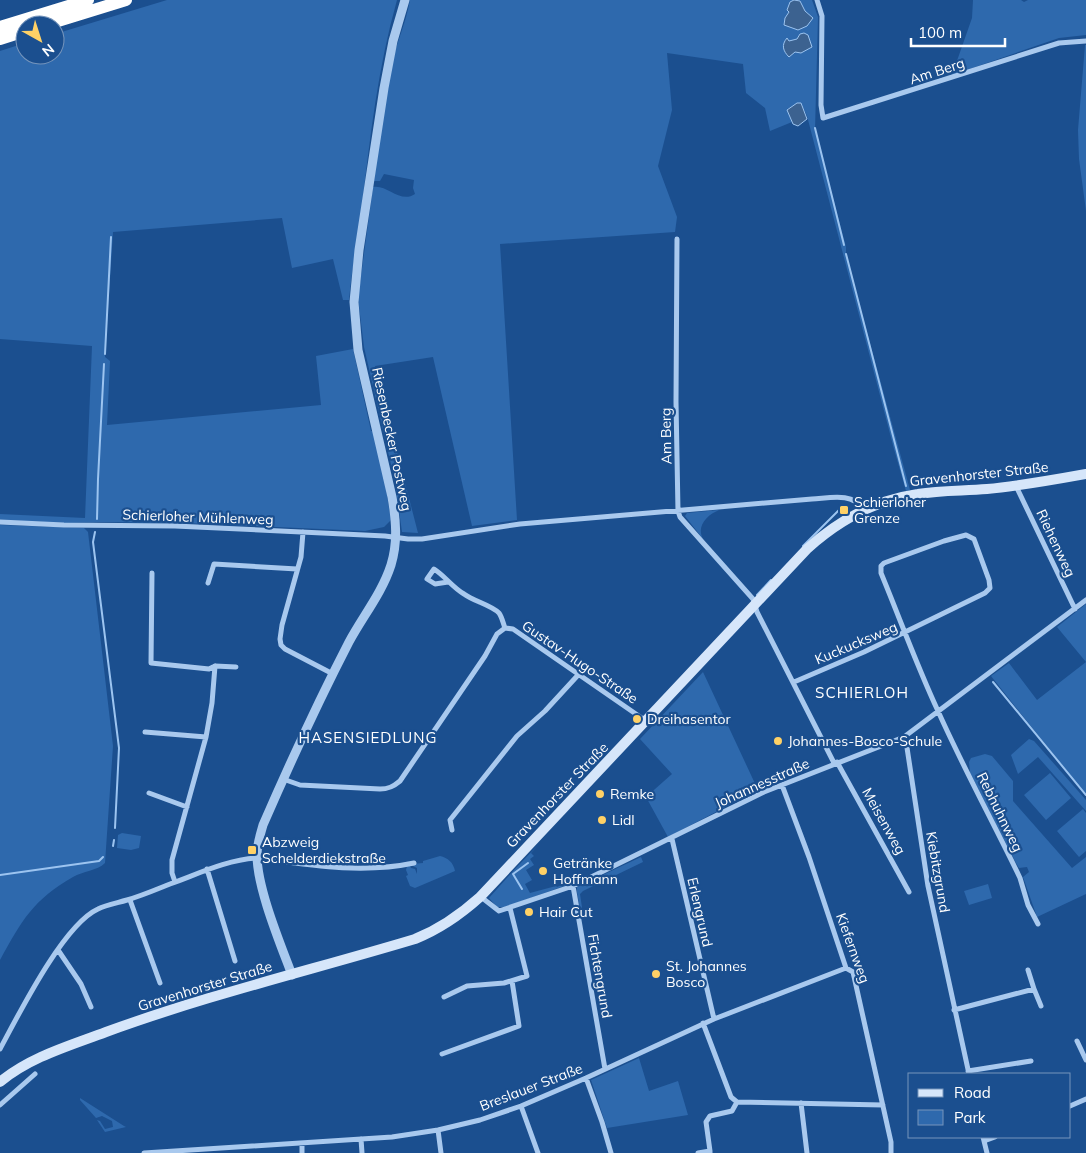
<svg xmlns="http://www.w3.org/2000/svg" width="1086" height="1153" viewBox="0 0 1086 1153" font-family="Mulish,sans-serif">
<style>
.green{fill:#2e69ad}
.water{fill:#3c6290;stroke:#9cc4f0}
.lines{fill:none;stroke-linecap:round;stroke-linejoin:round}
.stream{stroke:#9cc4f0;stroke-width:2}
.minor{stroke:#a9c9ee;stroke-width:5}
.tertiary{stroke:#a9c9ee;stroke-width:9}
.secondary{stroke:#d6e6fa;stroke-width:10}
.motorway{stroke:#fff;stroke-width:12}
.poi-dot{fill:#ffd166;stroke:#1b4f8f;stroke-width:2}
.labels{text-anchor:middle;stroke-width:4.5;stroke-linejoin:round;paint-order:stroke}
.street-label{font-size:14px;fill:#fff;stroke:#1b4f8f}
.poi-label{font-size:14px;fill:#fff;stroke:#1b4f8f;text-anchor:start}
.neighbourhood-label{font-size:15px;letter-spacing:1px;fill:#fff;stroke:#1b4f8f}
</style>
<rect width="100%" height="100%" fill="#1b4f8f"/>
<path class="green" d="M167,0H397C378,67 370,137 362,206C358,237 352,268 349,300H343L333,259L292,268L282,218L113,232L105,357L110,361L107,425L321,405L316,356L353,349L371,431H374L385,482L391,520L384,527L365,531L185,523L99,522L66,523L0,520V514L85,518L92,346L0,339V51L25,43V55H55V34Z
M410,0H794L790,2L787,10L789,12L785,18L805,11L800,1L797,0H812L818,17L815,130L846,247V255L910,490L906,491L894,449L807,116L801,103L787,109L792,122L770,131L765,108L746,93L743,64L667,53L672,110L658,166L677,217L675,232L500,244L517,520L472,526L433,357L375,366L418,533L402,532L395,482L364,347L358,298L373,187C387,184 400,204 415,194L413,188L414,180L384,174L380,181H374C379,143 383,104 391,66C396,44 406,23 410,0Z
M973,0H1021L1024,2L1028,0H1086V35L1059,38L952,75L972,18Z
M1085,45H1086V211L1079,159L1078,130Z
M719,510C707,515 696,526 703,539L685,516L687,513Z
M0,525L84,528L88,532L113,746L105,863C97,871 83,871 73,877C33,900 22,920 0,960Z
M1086,604V793L1085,794L991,676L1009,663L1037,700L1086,662L1057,627Z
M703,672L758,790L668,837L646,797L672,774L640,739Z
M1029,739L1034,741L1086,800V811L1038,757L1018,774L1011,755Z
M985,754L992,756L1013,781V801L1072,868L1086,857V894L1037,917L1023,877L1029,872L1027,867L1019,868L1016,863L970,773L969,762L971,758Z
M1050,773L1071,798L1046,820L1024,795Z
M1083,809L1086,813V851L1079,857L1057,831Z
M122,833L141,836L139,848L131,850L117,848L118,835Z
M539,844L531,853L534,856L530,859L534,865L526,870L532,880L525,884L530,893L556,886L557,887L566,883L567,885L505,907H497L489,898L515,869Z
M440,856C448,858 453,862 455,871L415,888L410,886L406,876L408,875L406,870L407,866H410L411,868L415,869L417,874V868L413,866L412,864L423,863V861Z
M641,857L643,862L583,891L580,894L583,914L581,915L577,892V887Z
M988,884L992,898L969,905L964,891Z
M639,1058L649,1091L678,1081L688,1115L607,1128L591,1080Z
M80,1098L124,1126L126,1127L105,1132L97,1120L100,1121L105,1129L113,1127L112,1121L102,1116L96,1118L80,1100Z"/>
<path class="water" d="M794,0L800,1L805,11L813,18L807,26L798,30L784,25L785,18L789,12L787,10L790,2Z
M804,33L808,35L812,47L801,53L795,52L789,57C783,51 781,45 787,38L789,41L797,39L800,34Z
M797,103H801L807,119L798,126L793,124L787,110Z"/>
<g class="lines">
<path class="stream" d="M815,128L844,245
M846,254L906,486
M105,354L111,237
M97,519L98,479L104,364
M95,532L93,542L119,748L115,828
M803,546L841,508
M757,595L771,580
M993,682L1086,795
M113,846L114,840
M0,875L99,861L103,857
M522,889L513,874L528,863"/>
<path class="minor" d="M817,0L822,16L821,105L823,118L1059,43L1086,41
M677,239L676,402L678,511L680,517L753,599L757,612L834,763
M1016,486L1075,609
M0,522L64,525L175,526L385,536L408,539H422L520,524L812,499C830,498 852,492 863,509
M303,532L301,557L282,625L280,639L281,645L285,649L333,674
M152,573L151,663L209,669L215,666
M448,582L435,584L427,579L434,569C445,576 452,587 464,594C473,601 491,605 499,613C502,617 503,623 505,628
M208,583L214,564L297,569
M794,682L864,652L985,593L990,588L989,580L974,539L966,535L944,541L884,563L881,566V573C900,619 917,666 938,711C963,767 993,822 1020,878L1028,905L1038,924
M145,732L206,737
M904,737L906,741L928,886L969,1074
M837,762L909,892
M283,779L300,785L380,789C388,789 393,787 400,781L485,656L497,634L505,628L513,629L646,721
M782,785L809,857L846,968L853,972L891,1142V1153
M149,793L187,807
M452,830L450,820L517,736L545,711L579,674
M672,839L714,1019
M207,869L235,961
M175,882L172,873V860L206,737L212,703L215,666L236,667
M573,886L605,1069
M481,897L499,911L573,886L764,792L904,737L1086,600
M130,900L160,983
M58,950L81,984L91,1007
M1028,970L1034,989
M444,997L467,986L504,983L527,976L510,908
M954,1010L1034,989L1041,1006
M703,1023L731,1097L737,1102L883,1105
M1077,1041L1086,1060
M0,1049C19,1014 63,925 98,909C106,905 117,903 127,900C141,896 155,890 170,884C198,874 226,860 257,858C309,865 362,874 414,863
M442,1054L519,1026L512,981
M968,1071L1031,1061
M586,1078L602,1122L611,1153
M801,1103L807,1153
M0,1105L35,1074
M521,1106L538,1153
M1070,1106L1086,1099
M438,1130L441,1153
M983,1137L987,1153
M361,1139L362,1153
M984,1141L995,1137
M302,1143V1153
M710,1151L706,1122L710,1116L732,1111L737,1102
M144,1153L392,1137L438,1130L480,1120L521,1106L586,1078L714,1019L846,968
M698,1153L710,1151V1153"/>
<path class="tertiary" d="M292,975C280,943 257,888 257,855C257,845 260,835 263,825C290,763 318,702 349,642C363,616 382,593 391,565C398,542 396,520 392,497L358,350L354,302L359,250L384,88L393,41L405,0"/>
<path class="secondary" d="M0,1082C30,1057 69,1046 106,1032C207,995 312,970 415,939C440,929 460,915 480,897L807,549C839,520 875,500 918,494C941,490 964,491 987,489C1020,486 1053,480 1086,474"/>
<path class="motorway" d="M45,25L126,0
M0,27L88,0
M0,39L25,31"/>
</g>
<g class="poi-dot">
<rect x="839" y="505" width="10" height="10" rx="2.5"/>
<circle cx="637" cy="719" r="5"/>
<circle cx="778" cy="741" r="5"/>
<circle cx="600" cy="794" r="5"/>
<circle cx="602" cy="820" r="5"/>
<rect x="247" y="845" width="10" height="10" rx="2.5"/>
<circle cx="543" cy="871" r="5"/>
<circle cx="529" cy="912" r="5"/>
<circle cx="656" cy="974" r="5"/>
</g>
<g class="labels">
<g class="street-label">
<text transform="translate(937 71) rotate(-18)" y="5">Am Berg</text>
<text transform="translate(666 436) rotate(-91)" y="5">Am Berg</text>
<text transform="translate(392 439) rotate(78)" y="5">Riesenbecker Postweg</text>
<text transform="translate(979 474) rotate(-6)" y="5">Gravenhorster Straße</text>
<text transform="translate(198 517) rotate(2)" y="5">Schierloher Mühlenweg</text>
<text transform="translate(1056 543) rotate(65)" y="5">Riehenweg</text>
<text transform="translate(856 643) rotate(-23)" y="5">Kuckucksweg</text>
<text transform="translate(580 662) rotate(34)" y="5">Gustav-Hugo-Straße</text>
<text transform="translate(762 783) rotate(-24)" y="5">Johannesstraße</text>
<text transform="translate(557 795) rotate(-46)" y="5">Gravenhorster Straße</text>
<text transform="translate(1000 812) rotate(64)" y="5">Rebhuhnweg</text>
<text transform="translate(884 821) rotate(61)" y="5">Meisenweg</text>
<text transform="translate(938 872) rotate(80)" y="5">Kiebitzgrund</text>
<text transform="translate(700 912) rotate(77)" y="5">Erlengrund</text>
<text transform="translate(853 948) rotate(70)" y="5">Kiefernweg</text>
<text transform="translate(600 976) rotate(80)" y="5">Fichtengrund</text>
<text transform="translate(205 986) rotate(-17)" y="5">Gravenhorster Straße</text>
<text transform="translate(531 1087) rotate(-21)" y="5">Breslauer Straße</text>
</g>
<g class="poi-label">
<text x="854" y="507">Schierloher<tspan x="854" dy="16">Grenze</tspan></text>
<text x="647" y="724">Dreihasentor</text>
<text x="788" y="746">Johannes-Bosco-Schule</text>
<text x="610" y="799">Remke</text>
<text x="612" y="825">Lidl</text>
<text x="262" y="847">Abzweig<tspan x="262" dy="16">Schelderdiekstraße</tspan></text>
<text x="553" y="868">Getränke<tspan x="553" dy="16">Hoffmann</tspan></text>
<text x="539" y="917">Hair Cut</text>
<text x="666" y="971">St. Johannes<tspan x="666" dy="16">Bosco</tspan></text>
</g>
<g class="neighbourhood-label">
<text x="862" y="698">SCHIERLOH</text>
<text x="368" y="743">HASENSIEDLUNG</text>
</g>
</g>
<rect x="908" y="1073" width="162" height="65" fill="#1b4f8f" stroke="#7695bc"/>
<rect x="918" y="1089" width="25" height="8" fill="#d6e6fa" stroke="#7695bc"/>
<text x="954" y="1098" font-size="15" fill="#ffffff">Road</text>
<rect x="918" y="1110" width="25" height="15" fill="#2e69ad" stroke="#7695bc"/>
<text x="954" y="1123" font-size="15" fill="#ffffff">Park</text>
<g transform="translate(40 40) rotate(141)"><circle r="24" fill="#1b4f8f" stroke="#7695bc"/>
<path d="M0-4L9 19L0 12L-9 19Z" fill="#ffd166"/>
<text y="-8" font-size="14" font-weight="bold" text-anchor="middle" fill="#ffffff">N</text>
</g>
<path d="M911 38v8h94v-8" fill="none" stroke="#ffffff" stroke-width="2.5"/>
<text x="918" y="38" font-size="15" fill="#ffffff" stroke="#1b4f8f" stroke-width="4" paint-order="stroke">100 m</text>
</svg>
